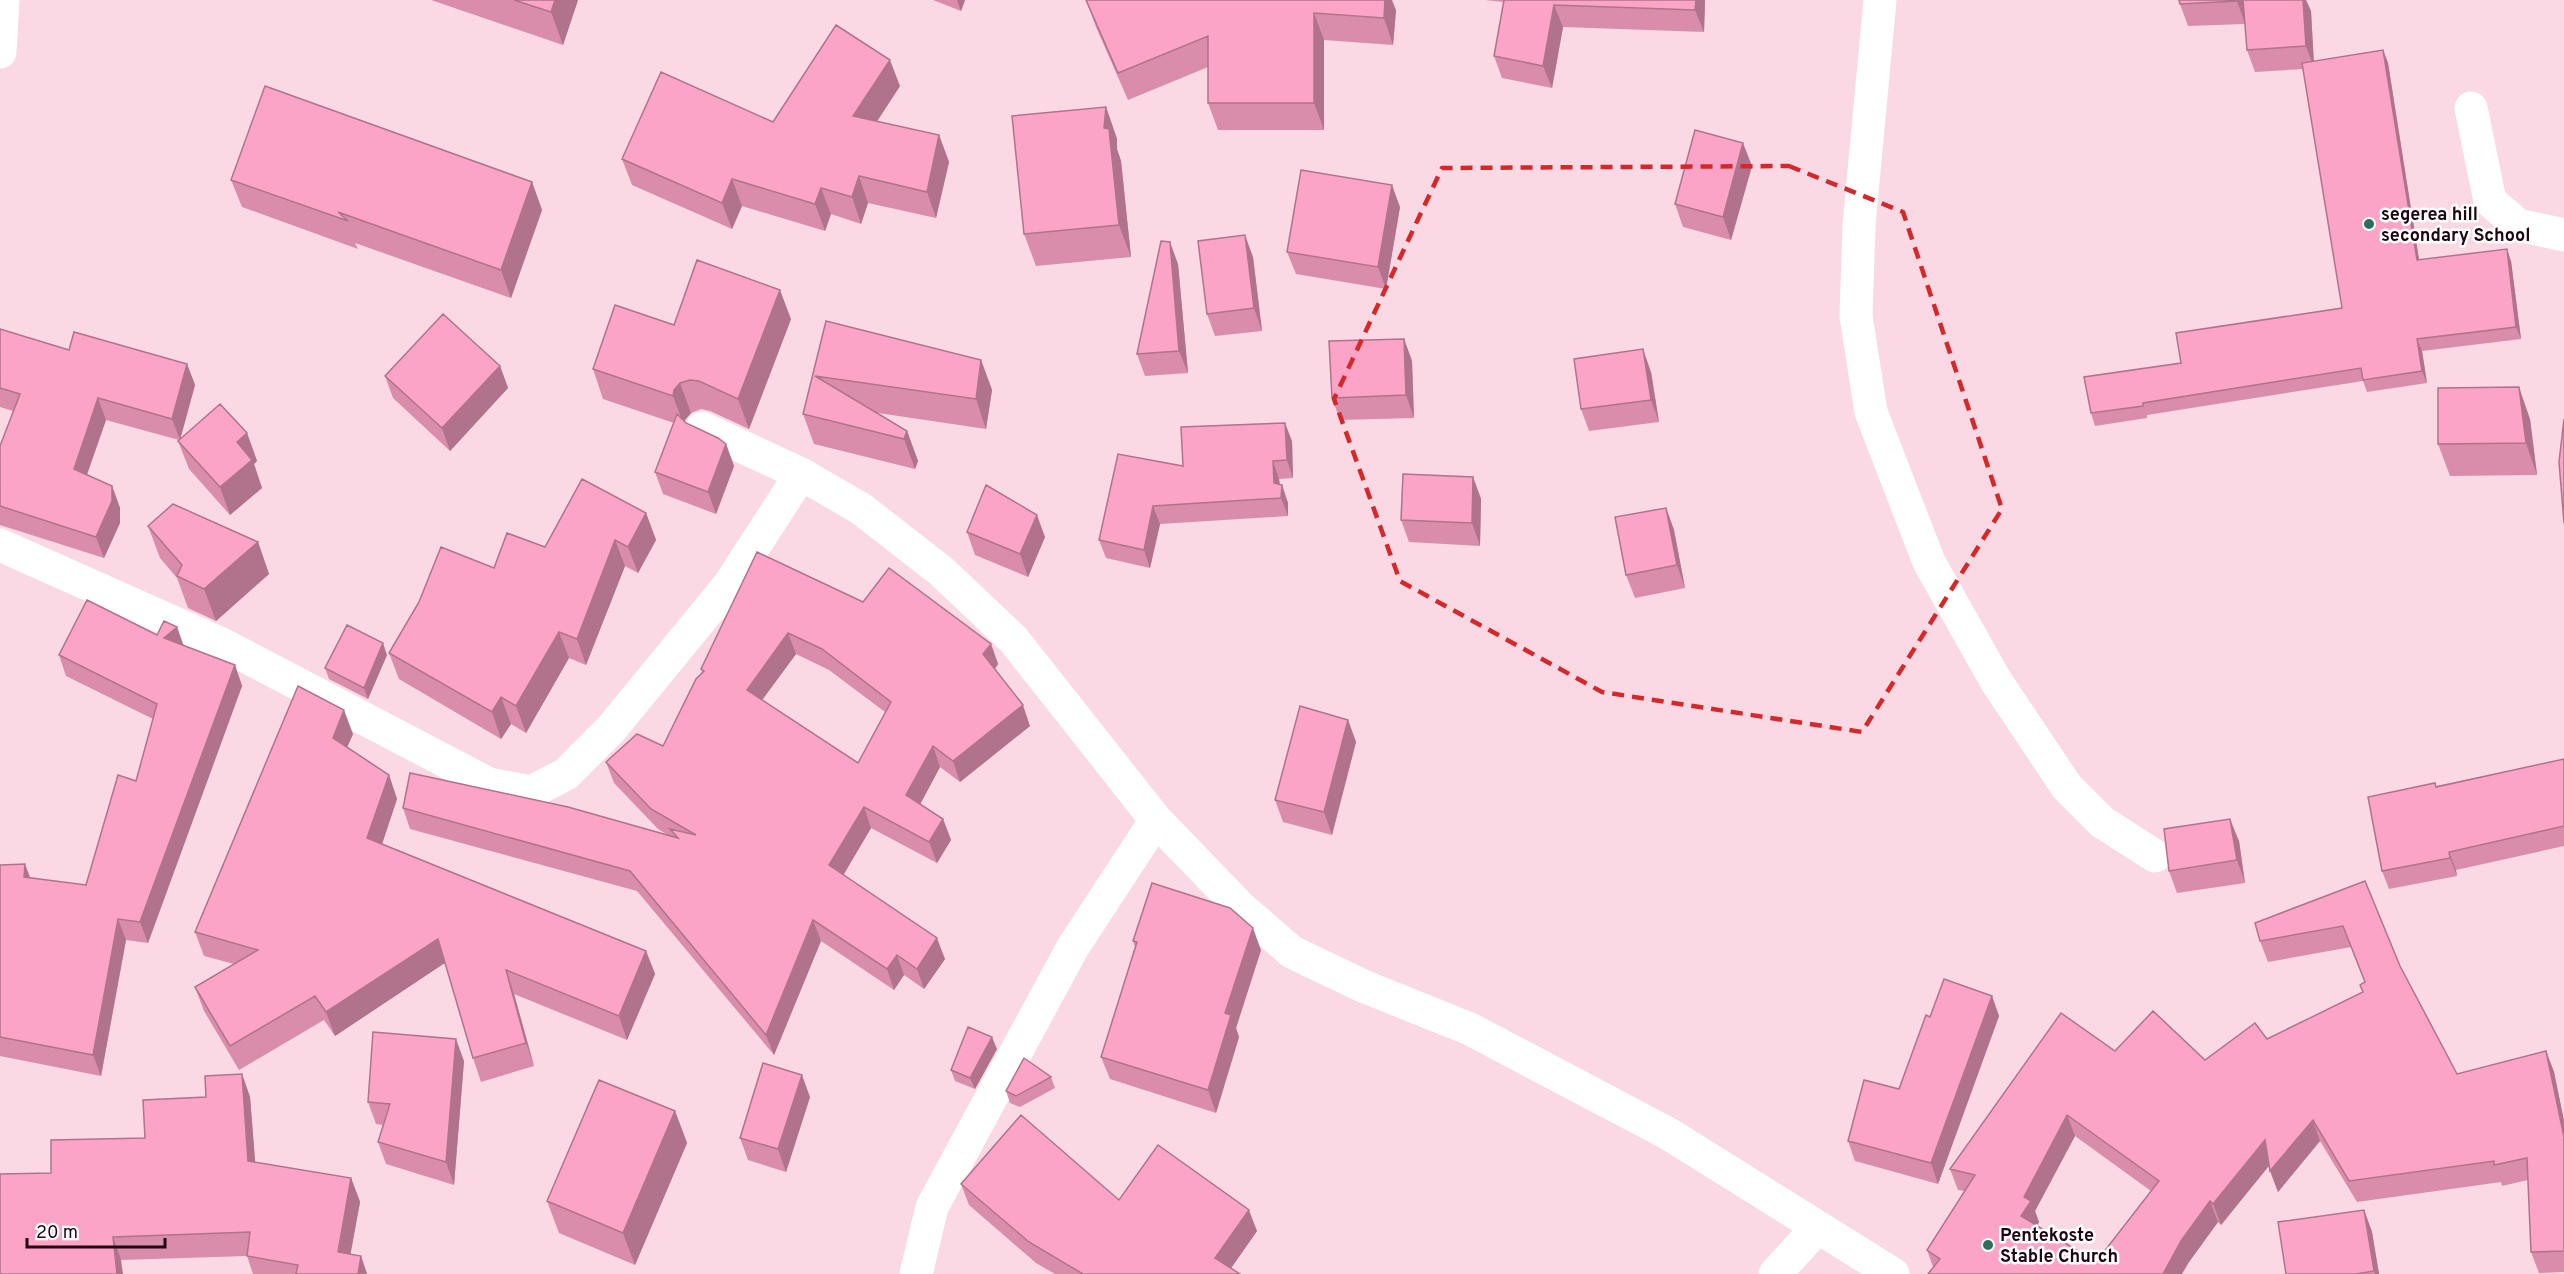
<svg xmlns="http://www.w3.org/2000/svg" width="2564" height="1274" viewBox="0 0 2564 1274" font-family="Overpass,sans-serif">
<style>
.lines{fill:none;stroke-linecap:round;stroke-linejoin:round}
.street{stroke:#fff;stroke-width:33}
.wall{fill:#d98dab;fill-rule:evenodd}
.shaded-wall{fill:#b0738b}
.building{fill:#fca4c7;stroke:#b0738b;stroke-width:1.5;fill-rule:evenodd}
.marked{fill:none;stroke:#d62828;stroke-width:4.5;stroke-dasharray:12 8;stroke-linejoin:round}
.poi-dot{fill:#2c6e5e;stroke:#fff;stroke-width:2}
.labels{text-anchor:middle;stroke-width:5;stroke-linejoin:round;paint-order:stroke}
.poi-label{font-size:18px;font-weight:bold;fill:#1f0511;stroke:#fff;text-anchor:start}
</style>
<rect width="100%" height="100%" fill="#fad9e4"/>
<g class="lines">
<path class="street" d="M1880,0L1859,225L1856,316L1871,412L1929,562L1996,681L2067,787L2102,822L2155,856
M0,52L3,0
M2471,108L2490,201L2518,225L2564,235
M702,428L801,474L860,508L941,571L1013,639L1156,820L1240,907L1292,952L1363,986L1470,1029L1669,1134L1893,1274
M0,545L222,644L489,784L531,792L566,774L611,729L729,585L801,474
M916,1274L932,1207L1073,947L1156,820
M1775,1274L1818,1227"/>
</g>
<path class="wall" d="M431,0H578L563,45Z
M933,0H965L961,11Z
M1086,0L1396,10L1393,45L1324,40V130H1218L1208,103V67L1128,100L1096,27Z
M1485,0H1705L1704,32L1563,27L1552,88L1502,78L1494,56L1504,2Z
M2179,0H2306L2311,11L2314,61L2383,50L2388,63L2419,260L2511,261L2521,339L2422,351L2427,383L2367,392L2363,381L2147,415V418L2095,426L2091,413L2181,363L2342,308L2303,69L2255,72L2247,50L2245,24L2188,26L2180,4Z
M900,86L877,121L939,135L949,162L936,218L868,203L861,224L831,214L825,231L742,206L732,229L632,185L622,159L773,122Z
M1106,107L1117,139V149L1121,161L1131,257L1036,266L1024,234Z
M1752,166L1731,240L1683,227L1675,204Z
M231,180L532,182L542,210L511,298L355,243L358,249L242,207Z
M1400,207L1386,289L1296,274L1287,252Z
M1253,257L1262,331L1215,336L1207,314Z
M1178,264L1188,373L1145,376L1137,354Z
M791,319L749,429L710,411L701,409L691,413L685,420V422L686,423L726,444L734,466L716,514L663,494L655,472L674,423L603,399L593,369L674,325Z
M826,321L981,360L992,390L986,429L878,413L907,431L918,461L915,469L814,444L803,414Z
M0,329L69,350L187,364L195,385L180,439L247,433L257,461L254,464L262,488L230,515L189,469L178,441L179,440L106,420L87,475L112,486L120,508V523L104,558L0,525V446L13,411L0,407Z
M1404,339L1412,361L1414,418L1340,420L1332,398Z
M500,366L508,388L450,451L393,398L385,376Z
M1651,372L1659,422L1589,431L1581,409Z
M2530,419L2537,475L2450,476L2438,444Z
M1292,441L1293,478L1279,479L1280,484L1282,485L1288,503V516L1160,524L1150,568L1106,558L1099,540L1183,466Z
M1473,477L1481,499L1480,546L1409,542L1401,520Z
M1666,508L1674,530L1685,588L1635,598L1626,575Z
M646,513L656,540L638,573L625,566L586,665L569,658L526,733L511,724L501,739L399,679L389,653L494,568L545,547Z
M148,526L258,542L269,574L216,621L188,608L177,578L160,558Z
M967,532L1045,537L1028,577L975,555Z
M863,602L991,644L998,664L995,669L1030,726L960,782L940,767L920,804L943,819L951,840L937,863L871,828L843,875L945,959L924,989L904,975L894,990L821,941L774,1055L637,891L410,829L403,808L668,835L658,829L614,783L606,762L663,746L702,673L701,669ZM796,654L829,670L885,712L858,763L762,700Z
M177,627L184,646L235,665L242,686L148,943L126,940L101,1076L0,1056V865L30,878L86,885L136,781L153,719L66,676L59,655L157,635Z
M387,655L368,699L329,679L325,668Z
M1348,720L1356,742L1332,835L1283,822L1275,800Z
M353,734L347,747L389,775L397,799L382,844L646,951L655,974L627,1040L514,994L534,1066L481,1082L473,1058L445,963L335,1036L324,1020L239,1070L204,1011L195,987L234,964L204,956L195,932Z
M2564,759V846L2456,870L2457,876L2389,889L2382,871L2435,783L2436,786Z
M2239,841L2245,883L2177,893L2169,871Z
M2365,881L2400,966L2457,1074L2546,1051L2554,1072L2564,1121V1272L2539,1273L2531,1252L2528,1180L2502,1186L2501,1182L2357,1202L2320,1141L2278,1192L2269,1165L2221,1225L2218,1222L2189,1262L1933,1267L1927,1250L1965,1191L1958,1190L1950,1169L2115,1051L2205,1060L2267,1039L2363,992L2360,985L2365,982L2351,947L2268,962L2260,941ZM2075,1136L2151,1191L2096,1262L2037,1226L2039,1222L2035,1211Z
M1133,941L1261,950L1236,1028L1239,1037L1216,1113L1110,1079L1101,1057L1135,947Z
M1992,996L1999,1016L1938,1184L1855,1161L1848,1141L1899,1089L1930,1017Z
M997,1049L975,1089L955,1081L951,1070Z
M464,1061L454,1185L386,1164L378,1142L383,1125L376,1124L368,1102Z
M242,1074L250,1097L255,1162L351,1178L360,1202L350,1254L361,1256L367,1274H253L247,1256L121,1260L51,1173L145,1138Z
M1051,1077L1055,1088L1020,1107L1010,1103L1006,1091Z
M810,1097L786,1172L748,1160L740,1138Z
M675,1111L687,1143L635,1265L559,1233L547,1201Z
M961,1184L1119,1200L1257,1231L1231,1268L1240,1274H1055L1036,1263L969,1205Z
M2364,1210L2372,1232L2379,1274H2286Z"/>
<path class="shaded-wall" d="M555,0H578L563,45L551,12Z
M957,0H965L961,11Z
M1385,0H1392L1396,10L1393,45L1384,18Z
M1696,0H1705L1704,32L1695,10Z
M2237,0H2244L2245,24L2237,1Z
M2303,0H2306L2311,11L2314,68L2306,46Z
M1554,5L1563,27L1552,88L1543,66Z
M1314,13L1324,40V130L1314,103Z
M2383,50L2388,63L2421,272L2417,260Z
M890,60L900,86L863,143L853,116Z
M1106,107L1117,139V149L1121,161L1131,257L1119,225L1104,128Z
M939,135L949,162L936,218L927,192Z
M1743,143L1752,166L1731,240L1723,217Z
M859,176L868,203L861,224L852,197Z
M732,179L742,206L732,229L722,203Z
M532,182L542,210L511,298L501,270Z
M1392,185L1400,207L1386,289L1378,267Z
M821,188L831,214L825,231L815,204Z
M1245,235L1253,257L1262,331L1254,308Z
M1170,242L1178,264L1188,373L1179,351Z
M2507,249L2511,261L2521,339L2516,327Z
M780,290L791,319L749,429L738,399Z
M1404,339L1412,361L1414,418L1406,395Z
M2417,339L2422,351L2427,383L2422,371Z
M1643,349L1651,372L1659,422L1651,400Z
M981,360L992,390L986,429L976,399Z
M187,364L195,385L180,440L172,419Z
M500,366L508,388L450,451L442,428Z
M680,383L691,413L685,420L684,426L673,396L674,390Z
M2519,387L2530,419L2537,475L2526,443Z
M98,398L106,420L81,491L74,469Z
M1285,423L1292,441L1293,478L1287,460Z
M907,431L918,461L915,469L904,439Z
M247,433L257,461L254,464L262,488L230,515L220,487L237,442Z
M726,444L734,466L716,514L708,492Z
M1273,461L1279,479L1281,498L1274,483Z
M1473,477L1481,499L1480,546L1472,523Z
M1282,485L1288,503V516L1281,498Z
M112,486L120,508V523L104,558L96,537Z
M1153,506L1160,524L1150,568L1144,550Z
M1666,508L1674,530L1685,588L1677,565Z
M646,513L656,540L638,573L628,547Z
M1037,515L1045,537L1028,577L1020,554Z
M615,540L625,566L586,665L577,639Z
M258,542L269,574L216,621L204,589Z
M177,627L184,648L164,638Z
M559,632L569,658L526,733L516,706Z
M788,633L796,654L754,711L747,690Z
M383,643L387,655L368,699L364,688Z
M991,644L998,664L991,675L983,654Z
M235,665L242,686L148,943L140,922Z
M501,697L511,724L501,739L492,712Z
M1023,705L1030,726L960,782L953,761Z
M344,710L353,734L341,761L333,738Z
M1348,720L1356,742L1332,835L1324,812Z
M933,746L940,767L914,816L906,795Z
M389,775L397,799L376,862L367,838Z
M864,807L871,828L837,886L829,865Z
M943,819L951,840L937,863L929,842Z
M2230,819L2239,841L2245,883L2237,860Z
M2449,852L2456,870L2457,876L2450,858Z
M25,864L33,885L24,877Z
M118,919L126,940L101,1076L93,1055Z
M813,920L821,941L774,1055L766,1035Z
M1253,928L1261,950L1236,1028L1239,1037L1216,1113L1208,1090L1225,1013Z
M937,938L945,959L924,989L917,969Z
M438,939L446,962L335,1036L326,1012Z
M646,951L655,974L627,1040L619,1016Z
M897,955L904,975L894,990L887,969Z
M506,970L514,994L534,1066L526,1043Z
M1992,996L1999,1016L1938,1184L1931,1163Z
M992,1037L997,1049L975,1089L970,1078Z
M456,1039L464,1061L454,1185L446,1162Z
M2546,1051L2554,1072L2564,1121V1137Z
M242,1074L250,1097L257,1184L248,1161Z
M802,1075L810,1097L786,1172L778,1149Z
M675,1111L687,1143L635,1265L623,1233Z
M2067,1115L2075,1136L2035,1211L2039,1222L2029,1237L2021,1216L2024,1197Z
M2313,1120L2320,1141L2278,1192L2270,1171Z
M2265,1140L2273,1161L2221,1225L2213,1204Z
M351,1178L360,1202L347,1274L338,1252Z
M2210,1201L2218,1222L2189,1262L2182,1274H2163L2181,1241Z
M1249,1210L1257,1231L1227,1274L1215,1258Z
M2364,1210L2372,1232L2379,1274H2375L2374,1271Z
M113,1237L121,1260L123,1274H117Z
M361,1256L367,1274H358Z"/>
<path class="building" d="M514,0H555L551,12Z
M1086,0H1385L1384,18L1314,13V103H1208V36L1118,73Z
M1504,0H1696L1695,10L1554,5L1543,66L1494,56Z
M2179,0H2237V1L2180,4Z
M2243,0H2303L2306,46L2247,50Z
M836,25L890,60L853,116L939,135L927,192L859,176L852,197L821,188L815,204L732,179L722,203L622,159L661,72L773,122Z
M2383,50L2417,260L2507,249L2516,327L2417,339L2422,371L2363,380L2361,368L2143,403V406L2091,413L2084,377L2181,363L2176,333L2342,308L2302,63Z
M265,86L532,182L501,270L338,212L348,221L231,180Z
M1106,107L1104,128L1109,129L1119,225L1024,234L1012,116Z
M1695,130L1743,143L1723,217L1675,204Z
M1301,170L1392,185L1378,267L1287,252Z
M1245,235L1254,308L1207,314L1198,241Z
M1161,241L1170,242L1179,351L1137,354Z
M697,260L780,290L738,399L699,381L690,380L680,383L674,390L673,396L593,369L615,305L674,325Z
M443,314L500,366L442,428L385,376Z
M826,321L981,360L976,399L815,376L907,431L904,439L803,414Z
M0,329L69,350L74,332L187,364L172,419L98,398L74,469L112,486V501L96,537L0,506V446L20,394L0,388Z
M1404,339L1406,395L1332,398L1329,341Z
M1643,349L1651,400L1581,409L1574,359Z
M2519,387L2526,443L2438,444V388Z
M220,404L247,433L237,442L252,460L220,487L178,441Z
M677,414L686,423L718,438L726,444L708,492L655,472Z
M2564,419V523L2559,462Z
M1285,423L1287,460L1273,461L1274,483L1282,485L1281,498L1153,506L1144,550L1099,540L1118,454L1183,466L1181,427Z
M1403,474L1473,477L1472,523L1401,520Z
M582,479L646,513L628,547L615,540L577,639L559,632L516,706L501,697L492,712L389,653L419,602L441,547L494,568L507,533L545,547Z
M986,485L1037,515L1020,554L967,532Z
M173,504L258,542L204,589L177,576L182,565L148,526Z
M1666,508L1677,565L1626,575L1615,517Z
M757,552L863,602L889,568L991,644L983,654L1023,705L953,761L933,746L906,795L943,819L929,842L864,807L829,865L937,938L917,969L897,955L887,969L813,920L766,1035L630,871L403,808L410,773L568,807L678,838L670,829L696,835L651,809L606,762L637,734L663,746L696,679L704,671L701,669ZM788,633L822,649L891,702L858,763L747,690Z
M87,600L157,635L164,621L177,627L164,638L235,665L140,922L118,919L93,1055L0,1037V865L25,864L24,877L86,885L118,775L136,781L157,704L59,655Z
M347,625L383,643L364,688L325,668Z
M298,686L344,710L333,738L389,775L367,838L646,951L619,1016L506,970L526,1043L473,1058L438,939L326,1012L315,996L230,1046L195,987L258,950L195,932Z
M1300,706L1348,720L1324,812L1275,800Z
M2564,759V826L2449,852L2450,858L2382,871L2368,797L2435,783L2436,787Z
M2230,819L2237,860L2169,871L2164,829Z
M2365,881L2400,966L2457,1074L2546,1051L2564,1137V1251L2531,1252L2527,1158L2494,1165V1161L2349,1181L2313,1120L2270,1171L2265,1140L2213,1204L2210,1201L2181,1241L2163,1274H1928L1940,1259L1927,1250L1975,1175L1950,1169L2061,1013L2115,1051L2153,1011L2205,1060L2255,1023L2267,1039L2363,992L2360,985L2365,982L2343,926L2260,941L2255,923ZM2067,1115L2159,1181L2096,1262L2021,1216L2031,1201L2024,1197Z
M1152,883L1230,908L1253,928L1225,1013L1231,1015L1208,1090L1101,1057L1137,942L1133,941Z
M1944,979L1992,996L1931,1163L1848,1141L1864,1080L1899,1089L1926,1015L1930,1017Z
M968,1027L992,1037L970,1078L951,1070Z
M373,1032L456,1039L446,1162L378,1142L390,1104L368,1102Z
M1024,1058L1051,1077L1016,1096L1006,1091Z
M763,1063L802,1075L778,1149L740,1138Z
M242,1074L248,1161L351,1178L338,1252L361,1256L358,1274H296L298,1265L247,1256L250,1232L113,1237L117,1274H0V1174L51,1173V1140L145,1138L143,1100L206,1097L205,1076Z
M599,1080L675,1111L623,1233L547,1201Z
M1021,1115L1119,1200L1158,1145L1249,1210L1215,1258L1240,1274H1083L1029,1242L961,1184Z
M2364,1210L2374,1271L2356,1274H2286L2278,1222Z"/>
<path class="marked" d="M1789,166L1903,212L2002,509L1862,732L1602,692L1400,581L1334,399L1442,168Z"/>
<g class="poi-dot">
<circle cx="2369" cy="224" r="6"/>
<circle cx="1988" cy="1245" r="6"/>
</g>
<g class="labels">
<g class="poi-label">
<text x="2381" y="220">segerea hill<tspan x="2381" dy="21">secondary School</tspan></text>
<text x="2000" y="1241">Pentekoste<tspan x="2000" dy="21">Stable Church</tspan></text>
</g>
</g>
<path d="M27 1238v9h138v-9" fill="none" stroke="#1f0511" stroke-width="3"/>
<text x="36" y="1238" font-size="18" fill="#1f0511" stroke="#ffffff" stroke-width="4.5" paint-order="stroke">20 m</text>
</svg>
